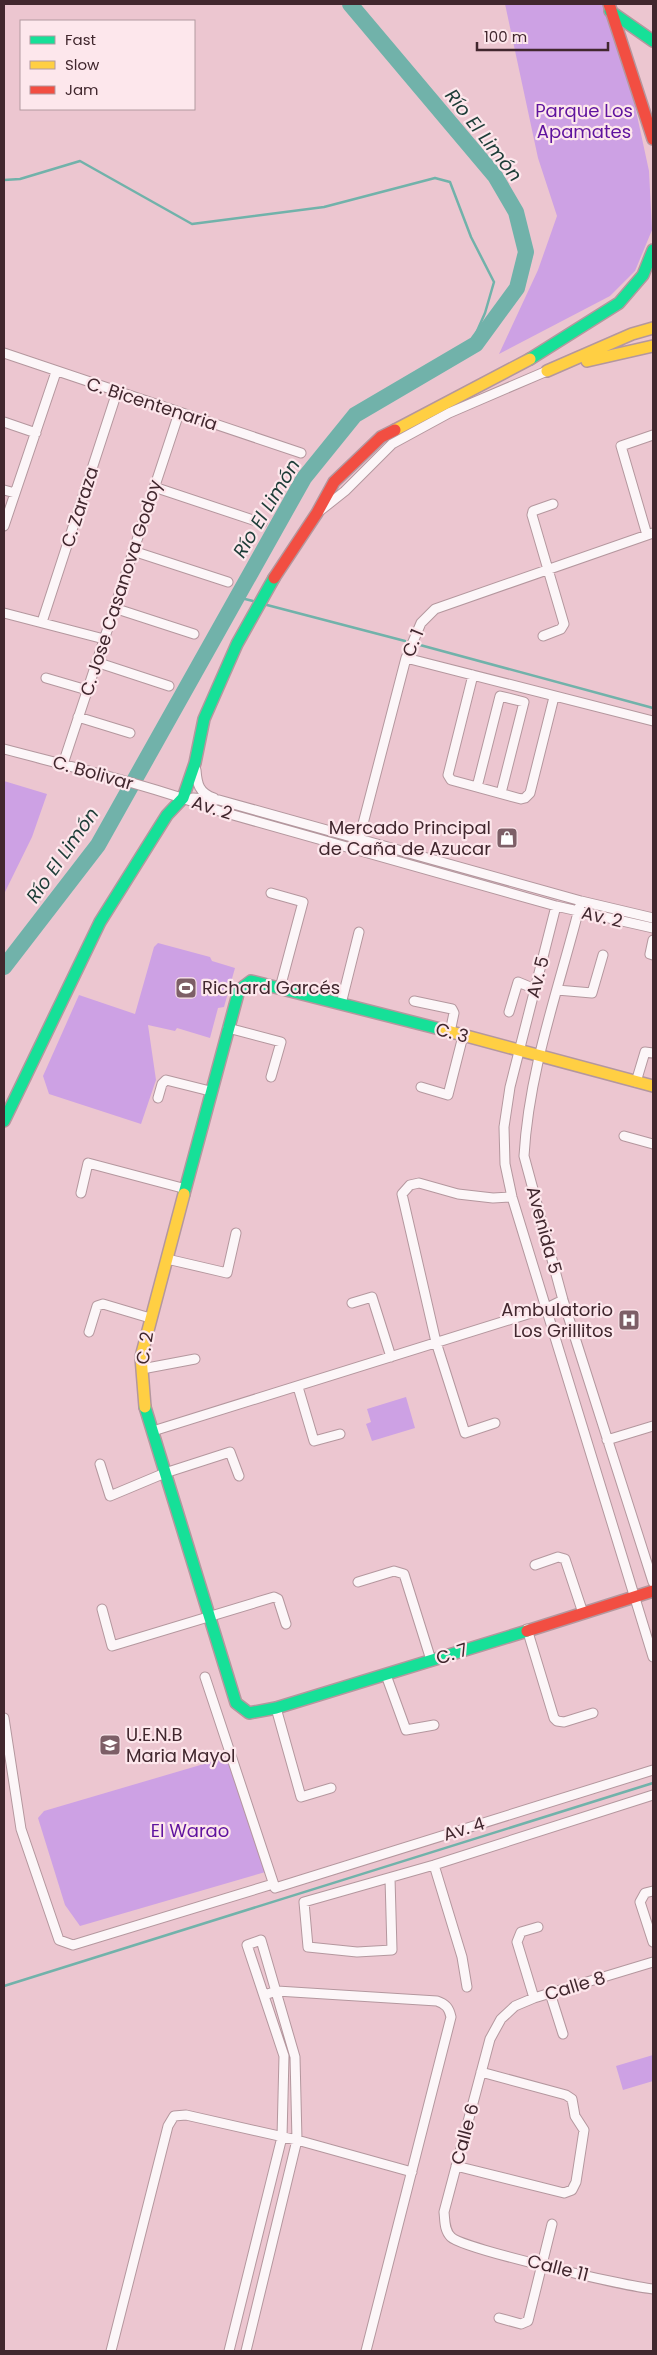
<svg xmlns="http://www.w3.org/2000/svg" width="657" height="2355" viewBox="0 0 657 2355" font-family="Poppins,sans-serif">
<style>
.green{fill:#cda1e4}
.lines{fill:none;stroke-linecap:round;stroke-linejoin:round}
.stream{stroke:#71b2aa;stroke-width:2.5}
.river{stroke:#71b2aa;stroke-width:16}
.street-casing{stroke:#b4979e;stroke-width:11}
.fast-casing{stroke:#b4979e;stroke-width:14}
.slow-casing{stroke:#b4979e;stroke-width:14}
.jam-casing{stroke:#b4979e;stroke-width:14}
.street{stroke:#fcf6f8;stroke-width:9}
.fast{stroke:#16e098;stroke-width:11}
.slow{stroke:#ffcf43;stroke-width:11}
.jam{stroke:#f24e42;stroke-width:11}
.labels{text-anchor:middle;stroke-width:4.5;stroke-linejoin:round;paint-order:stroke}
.park-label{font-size:18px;fill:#5f139e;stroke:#fde7ec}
.street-label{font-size:18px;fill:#41272e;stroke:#fde7ec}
.poi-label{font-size:18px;fill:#41272e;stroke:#fde7ec;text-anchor:end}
.water-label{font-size:19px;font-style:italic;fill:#1c3c37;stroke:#fde7ec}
</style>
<rect width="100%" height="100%" fill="#ecc6d0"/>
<path class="green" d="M505,4H613L649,171L652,230L635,271L610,296L499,354L538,270L557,216L538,158Z
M4,781L47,794L32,837L4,894Z
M158,943L210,957L212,961L235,968L224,1007L218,1008L210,1038L177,1028L175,1031L148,1025L156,1080L141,1124L49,1094L43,1076L79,995L135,1014L154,947Z
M406,1397L415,1428L372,1441L366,1424L371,1422L367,1409Z
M231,1756L269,1871L80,1926L65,1905L38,1818L44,1811Z
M653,2055V2081L623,2090L616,2066Z"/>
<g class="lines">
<path class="stream" d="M4,180L20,179L80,161L192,224L324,207L435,178L450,182L471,237L494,282L485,313L470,347
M237,597L253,601
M267,605L405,641
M420,645L653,708
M4,1986L653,1783"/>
<path class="river" d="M4,967L98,845L304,478L355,415L476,344L517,288L526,252L516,212L495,176L350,4"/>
<g class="street-casing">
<path id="street" d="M4,353L301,453
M4,422L36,433
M154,487L262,523
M4,490L15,493
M321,510L345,491L392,444L449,413L547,371
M4,526L56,372
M647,535L621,446L653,435
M133,551L228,582
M114,608L194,634
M4,613L104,639
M42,622L117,392
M543,636L561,629L564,624L532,515L533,511L553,504
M406,658L653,721
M96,662L169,686
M473,675L448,775L451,780L521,799L525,798L530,793L554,697
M46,678L87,690
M78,717L130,733
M4,749C76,768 149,785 219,811L556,906L653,928
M63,764L179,413
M196,770C197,784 199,793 214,798
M477,787L500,696L524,702L501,793
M193,798L219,800L581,901L653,918
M358,843L406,658L421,623L435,609L653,533
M271,893L303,902L280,988
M581,901C560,985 529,1068 524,1156L563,1300L653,1582
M556,906L510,1087L504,1127L505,1164L512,1197L653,1657
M653,940L650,954L653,955
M557,990L592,993L603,955
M414,1001L452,1009L454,1013L450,1032
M341,1004L359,932
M509,1012L518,982L535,989
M228,1028L281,1042L271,1077
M636,1082L645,1052L653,1053
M421,1087L448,1095L463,1036
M158,1098L162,1084L166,1080L210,1091
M624,1136L653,1144
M81,1193L88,1163L186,1189
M167,1259L227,1273L236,1233
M352,1303L372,1297L391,1357
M89,1332L97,1306L103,1304L150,1318
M142,1369L195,1359
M298,1387L314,1441L340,1434
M495,1423L465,1433L436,1342L402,1194L410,1185L419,1183L458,1194L493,1198L512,1197
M153,1431L547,1308L563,1300
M607,1440L653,1426
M100,1464L110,1496L165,1473L230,1452L239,1476
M535,1565L558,1557L565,1559L583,1613
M358,1582L394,1571L404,1574L431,1660
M102,1609L112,1646L274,1597L278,1599L286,1624
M527,1629L554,1718L557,1721L564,1722L593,1713
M386,1675L406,1730L434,1725
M205,1677L275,1888L653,1770
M276,1708L301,1797L331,1788
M4,1718L21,1829L59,1940L73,1945L273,1884
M434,1865L462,1957L467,1987
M390,1878L392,1950L357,1952L308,1947L304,1902L434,1865L653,1795
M653,1891L645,1893L640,1902L653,1942
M653,1962L534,1998L515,2006L501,2019L490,2039L444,2212C445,2220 444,2230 451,2237C463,2249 629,2287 653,2289
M550,1993L563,2034
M264,1995L277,1991L437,2001C446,2004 449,2008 451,2017L366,2351
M534,1998L517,1942L521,1932L538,1927
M456,2166L564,2193L572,2190L576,2182L584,2130L575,2116L572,2099L566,2095L481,2072
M499,2318L521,2324L528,2321L552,2224
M111,2351L168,2126L174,2116L186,2115L297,2140L412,2172
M229,2351L282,2137L284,2056L247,1945L261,1940L295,2057L297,2140L246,2351"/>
</g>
<g class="fast-casing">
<path id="fast" d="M610,11L653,41
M530,359L619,303L643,275L653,250
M4,1121L100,922L167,815L183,798L195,763L204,719L237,644L274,578
M184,1194L239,990L251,981L444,1030
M145,1407L236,1703L249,1713L276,1708L527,1631"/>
</g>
<g class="slow-casing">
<path id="slow" d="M587,361L653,346
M547,371L632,334L653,328
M395,430L530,359
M444,1030L653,1086
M145,1407L141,1357L184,1194"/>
</g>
<g class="jam-casing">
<path id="jam" d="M609,4L653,139
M274,578L317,513L334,482L381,437L395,430
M527,1631L653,1591"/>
</g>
<use href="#street" class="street"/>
<use href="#fast" class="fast"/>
<use href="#slow" class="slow"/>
<use href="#jam" class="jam"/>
</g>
<defs>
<g id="shop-square" transform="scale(1.125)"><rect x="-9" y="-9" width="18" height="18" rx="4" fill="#7d5f67" stroke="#fde7ec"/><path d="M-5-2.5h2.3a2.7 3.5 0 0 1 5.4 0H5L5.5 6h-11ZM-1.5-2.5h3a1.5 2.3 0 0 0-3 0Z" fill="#fff"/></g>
<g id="stadium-square" transform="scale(1.125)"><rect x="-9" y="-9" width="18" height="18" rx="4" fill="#7d5f67" stroke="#fde7ec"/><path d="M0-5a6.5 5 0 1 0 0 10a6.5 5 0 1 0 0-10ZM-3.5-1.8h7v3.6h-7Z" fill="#fff"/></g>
<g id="hospital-square" transform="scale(1.125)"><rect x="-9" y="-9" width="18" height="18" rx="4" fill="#7d5f67" stroke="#fde7ec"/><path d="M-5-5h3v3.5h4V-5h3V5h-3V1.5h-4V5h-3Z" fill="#fff"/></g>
<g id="school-square" transform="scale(1.125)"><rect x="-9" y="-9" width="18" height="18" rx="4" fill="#7d5f67" stroke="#fde7ec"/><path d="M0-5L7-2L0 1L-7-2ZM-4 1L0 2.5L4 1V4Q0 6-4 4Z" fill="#fff"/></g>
</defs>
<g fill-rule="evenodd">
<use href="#shop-square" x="507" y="838"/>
<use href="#stadium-square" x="186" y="988"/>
<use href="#hospital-square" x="629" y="1320"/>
<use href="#school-square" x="110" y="1745"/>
</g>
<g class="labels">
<g class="park-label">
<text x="584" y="117">Parque Los<tspan x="584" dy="21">Apamates</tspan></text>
<text x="190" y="1837">El Warao</text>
</g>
<g class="street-label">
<text transform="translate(152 404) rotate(18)" y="6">C. Bicentenaria</text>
<text transform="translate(80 507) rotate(-72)" y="6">C. Zaraza</text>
<text transform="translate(121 588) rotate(-72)" y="6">C. Jose Casanova Godoy</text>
<text transform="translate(413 643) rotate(-68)" y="6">C. 1</text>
<text transform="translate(93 773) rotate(16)" y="6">C. Bolivar</text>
<text transform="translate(212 808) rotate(18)" y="6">Av. 2</text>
<text transform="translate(602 917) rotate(13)" y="6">Av. 2</text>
<text transform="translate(538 977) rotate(-75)" y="6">Av. 5</text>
<text transform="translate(452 1033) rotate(15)" y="6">C. 3</text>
<text transform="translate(544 1230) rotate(75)" y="6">Avenida 5</text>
<text transform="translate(145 1348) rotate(-81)" y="6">C. 2</text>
<text transform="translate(452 1654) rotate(-18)" y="6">C. 7</text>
<text transform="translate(464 1829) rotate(-17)" y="6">Av. 4</text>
<text transform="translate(575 1986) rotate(-17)" y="6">Calle 8</text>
<text transform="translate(465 2134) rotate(-75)" y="6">Calle 6</text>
<text transform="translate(558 2268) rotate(14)" y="6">Calle 11</text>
</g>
<g class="poi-label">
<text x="491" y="834">Mercado Principal<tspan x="491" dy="21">de Caña de Azucar</tspan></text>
<text x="202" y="994" text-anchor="start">Richard Garcés</text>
<text x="613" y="1316">Ambulatorio<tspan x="613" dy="21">Los Grillitos</tspan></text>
<text x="126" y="1741" text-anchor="start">U.E.N.B<tspan x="126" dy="21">Maria Mayol</tspan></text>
</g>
<g class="water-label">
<text transform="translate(484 135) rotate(52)" y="7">Río El Limón</text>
<text transform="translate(266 508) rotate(-59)" y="7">Río El Limón</text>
<text transform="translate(62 855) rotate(-55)" y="7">Río El Limón</text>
</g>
</g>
<rect width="657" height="2355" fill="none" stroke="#41272e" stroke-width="10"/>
<rect x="20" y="20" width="175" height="90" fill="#fde7ec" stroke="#b29aa0"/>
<rect x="30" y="36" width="25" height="8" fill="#16e098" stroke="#b29aa0"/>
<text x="65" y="45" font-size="15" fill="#41272e">Fast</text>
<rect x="30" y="61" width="25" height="8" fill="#ffcf43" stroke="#b29aa0"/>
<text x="65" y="70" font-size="15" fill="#41272e">Slow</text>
<rect x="30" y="86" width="25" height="8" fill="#f24e42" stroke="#b29aa0"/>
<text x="65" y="95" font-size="15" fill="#41272e">Jam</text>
<path d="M477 42v8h131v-8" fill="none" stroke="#41272e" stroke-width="2.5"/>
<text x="484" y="42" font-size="15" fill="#41272e" stroke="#fde7ec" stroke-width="4" paint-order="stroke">100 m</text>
</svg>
